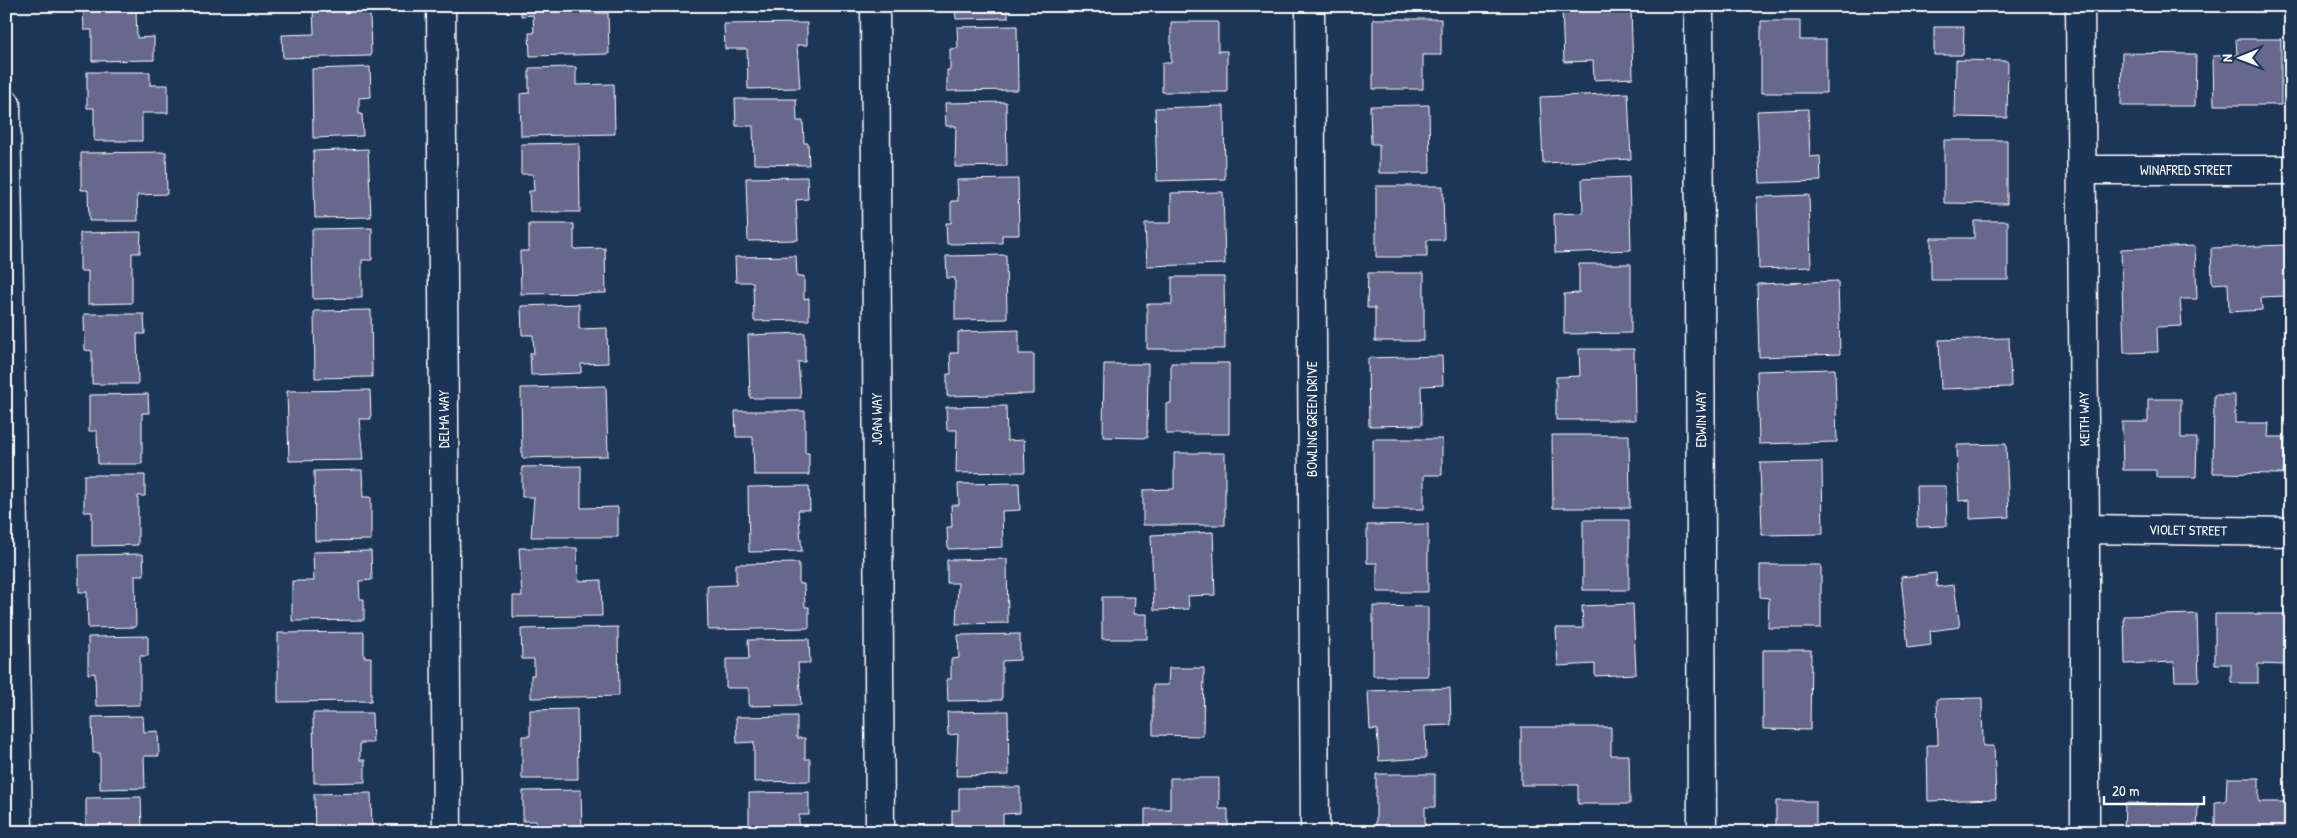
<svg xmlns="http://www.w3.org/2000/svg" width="2297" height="838" viewBox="0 0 2297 838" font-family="'Patrick Hand',sans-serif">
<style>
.building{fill:#66688d;stroke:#fff}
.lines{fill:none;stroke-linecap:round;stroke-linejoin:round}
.street-casing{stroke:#fff;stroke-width:31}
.street{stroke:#1d3557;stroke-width:28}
.labels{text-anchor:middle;stroke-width:5;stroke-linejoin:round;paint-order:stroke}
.street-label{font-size:14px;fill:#fff;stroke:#1d3557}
</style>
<rect width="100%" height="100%" fill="#1d3557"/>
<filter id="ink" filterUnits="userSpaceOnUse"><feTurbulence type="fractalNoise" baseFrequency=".02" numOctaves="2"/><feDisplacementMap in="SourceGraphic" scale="10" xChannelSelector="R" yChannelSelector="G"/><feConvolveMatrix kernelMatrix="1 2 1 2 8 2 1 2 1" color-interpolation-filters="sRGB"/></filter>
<g filter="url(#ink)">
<path class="building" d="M83,6H143V11H136L137,38L154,37V60L92,61V30H84Z
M313,6H362V13H370L371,56L283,58L282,35L314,34Z
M521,6H579V13H608L609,54L530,56L529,33H534L533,15L521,16Z
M735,6H808V9L736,10Z
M955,6H1008V18L956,19Z
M1631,6L1633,78L1594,80L1593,61L1564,62L1562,8Z
M1373,19H1441V55H1423V89H1373Z
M1761,21H1800V40H1826V93H1761Z
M1171,22H1218V51H1227V92H1162V63H1171Z
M807,23V45H797L800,88L748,89L747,49H725L724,24Z
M1017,26L1018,90L947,91V70H950V49L958,48L957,27Z
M1934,27H1964L1963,55H1934Z
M2236,39H2281V105H2214L2213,56L2237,55Z
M2122,53L2196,54L2195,106H2121Z
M1956,60L2008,61L2007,118L1955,117Z
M370,67L371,97L359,98V114H362L363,136L313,138L312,69Z
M576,67V85L614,84L615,134L521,136L520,94L529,93V68Z
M87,72H150V85H168V113H142V141H94V108H87Z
M1628,93L1631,159L1543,163L1540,97Z
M735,99H796L797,121H803L804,143H808L809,165L754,164L753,126H736Z
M1006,102L1007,166L955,167L956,126H946L945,103Z
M1429,105L1430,173H1379V144H1371L1370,106Z
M1224,106L1225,179L1157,181L1155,108Z
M1808,109L1810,157L1820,156L1821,181L1760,183L1757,111Z
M1944,140H2007V204L1944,203Z
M579,143L580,212H530L529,191H534L533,174H521V144Z
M368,149L371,217L315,218L313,151Z
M166,152L167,194L137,195L138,221H89L88,190H81V153Z
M807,177L808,199L796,200L798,240L748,241L746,178Z
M1629,177L1631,250L1555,253L1554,214L1583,213L1582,179Z
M1018,179L1019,235H1002V243L947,244L946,223H951V201H958L957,180Z
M1376,186H1443L1444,240H1427V257H1376Z
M1223,192L1225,264L1147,266L1145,223H1171V193Z
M1809,195L1811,267L1759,269L1757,197Z
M1974,221H2008V280H1931V238H1974Z
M529,224H574V249L605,248L606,293L521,294L520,251H529Z
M372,228V260H362V298L313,299L312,229Z
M141,232L140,253H132V303L88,304V271H80V233Z
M2285,245L2287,296L2261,297L2262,310L2229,312L2228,283L2212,284L2211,248Z
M2195,246L2197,299H2180L2182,326L2157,327L2158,352L2124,353L2121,249Z
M1006,255L1007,319L955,320V278H947L946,256Z
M796,256L797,277L804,276V299L809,298V320L754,321L753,282H736L735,257Z
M1579,264H1631V333L1564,334V294L1579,293Z
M1368,273H1424V341H1375V308H1367Z
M1172,277H1224L1225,349H1147V304H1172Z
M1838,281L1840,354L1759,357L1757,284Z
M579,304V329L607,328L608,363L581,364V373L531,375L530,353H534L533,335H522L521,306Z
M371,310L372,377L315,378L314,311Z
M84,314H144L145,334H137L138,384H92V351L85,350Z
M1019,330V354H1034V394L947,396V374H951L950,353H958V332Z
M805,333V362H798L801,398H750L748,335Z
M2009,338L2011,387L1941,389L1939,340Z
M1579,349H1634L1635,420H1556V377L1580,376Z
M1442,356L1443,385L1421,386L1422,425L1369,426L1368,358Z
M1171,363H1229V434H1166V404L1171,403Z
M1104,364H1148L1147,438L1103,437Z
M1835,369L1837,442L1759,444L1757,371Z
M606,386L608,456L522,458L521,388Z
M370,390L371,419H359L363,460L289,461L287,391Z
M148,394L149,413H142V464H98L97,431H89V395Z
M2214,395H2235V423H2269L2268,437H2285L2284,474L2213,473Z
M2148,399H2181V438H2197L2196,477H2156V470H2123L2122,422H2148Z
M1006,406L1007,441L1024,440L1025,472L956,473L957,430H947L946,407Z
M735,411H805V453H809V475H754L753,437H736Z
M1552,435H1629L1630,508H1553Z
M1373,439H1442V475H1424V509H1373Z
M2006,444L2009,517L1970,519V500L1959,501L1957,445Z
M1174,453H1225V525H1143V490L1174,489Z
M1822,462L1823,534L1762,535L1760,463Z
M581,466V508L618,507V537H531L534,497H522V467Z
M362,470L363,497H371V540L315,541L314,471Z
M84,475H145V496H138V545L92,546V512H84Z
M1019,483L1020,510L1002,511L1003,547L948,549L947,527H952L951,505H959L958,484Z
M809,486L810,510H798L802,551L749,552L748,487Z
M1916,486H1946L1947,526L1917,527Z
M1583,520H1629V590H1583Z
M1428,524V592H1377V563H1367V525Z
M1213,532L1215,595L1188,596L1189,609L1154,610L1151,535Z
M519,548H577L578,581L601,580L602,616L513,617V596H522Z
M371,551L372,580L359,581L360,599H364V620L292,621V581H314L313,552Z
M143,554L144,575H135L136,627L88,628L87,592H79V555Z
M1007,559L1008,623L956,624L958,583H947V560Z
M799,563V584H804L805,607H809V628L708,630L707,586L736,585V564Z
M1760,565H1821V628H1768L1769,598L1760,597Z
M1936,573L1937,587L1954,585L1960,627L1930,631L1931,645L1908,648L1901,577Z
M1102,597H1135L1134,614H1147V639H1102Z
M1633,604L1636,674L1595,676V664L1558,666L1556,628H1583L1582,606Z
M1373,606L1428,607V676H1373Z
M2197,614L2199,681H2175L2174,662L2125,664L2124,616Z
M2215,614H2286V665L2258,664V683H2231V664H2215Z
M618,627L619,696L531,698V675H534V659H522L521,629Z
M364,632V657H371V701L278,702V633Z
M1020,634V660L1002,661V700L948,701L947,679H951V659L959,658L958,635Z
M148,636V656H140V705L96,706L95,673L88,674V637Z
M809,639L810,663H798L801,705L749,706V688H726V659H749L748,640Z
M1763,650H1811L1810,730L1763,729Z
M1169,668H1204L1203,736L1153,735V685H1168Z
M1450,688L1451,725L1425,726L1426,758L1379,761L1377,729L1370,730L1368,691Z
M1982,698L1983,746H1994L1996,799L1928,801L1927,745H1938L1937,699Z
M577,709L578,779H522V736H530V710Z
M1008,711L1009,775L956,776L958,734L948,735L947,712Z
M313,713H372L373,743H360V760H365V782L314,783Z
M143,716L144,732L158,731L159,756H144L145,788L100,789V753H93L92,717Z
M797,716V738H805V759H810V781L754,782V742L737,743L736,717Z
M1521,727H1611V755H1629L1630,804H1578V785H1521Z
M1376,774H1435V807H1425V832H1376Z
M1170,778H1219V809H1228V832H1145V809H1170Z
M2227,778H2259V802H2286V832H2215V802L2226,801Z
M1020,787V813L1003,814V832H952V810H959V788Z
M581,790L582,832H536V821H523V791Z
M809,792V815H799V832H749V793Z
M371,793L372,832H315L314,794Z
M141,797L142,832H86V798Z
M1776,801H1816V832H1776Z
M2125,803L2198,805L2197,832H2124Z
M1963,825L1962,832H1891V826Z"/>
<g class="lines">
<g class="street-casing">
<path id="street" d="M441,6L447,832
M875,6L880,832
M1310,6L1315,832
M1699,6L1702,832
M2080,6L2085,529V832
M6,104L18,832
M2082,170H2291
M2085,529L2291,532"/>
</g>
<use href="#street" class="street"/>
</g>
</g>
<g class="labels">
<g class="street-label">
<text x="2186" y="175">WINAFRED STREET</text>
<text transform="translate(444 419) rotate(-90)" y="5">DELMA WAY</text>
<text transform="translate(877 419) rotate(-90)" y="5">JOAN WAY</text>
<text transform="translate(1312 419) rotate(-90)" y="5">BOWLING GREEN DRIVE</text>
<text transform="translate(1701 419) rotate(-90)" y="5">EDWIN WAY</text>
<text transform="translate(2084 419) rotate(-91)" y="5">KEITH WAY</text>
<text transform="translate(2188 530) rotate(1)" y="5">VIOLET STREET</text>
</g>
</g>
<rect width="2297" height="838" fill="none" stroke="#1d3557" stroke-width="25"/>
<rect x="12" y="12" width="2272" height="813" fill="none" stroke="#fff" stroke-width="2" filter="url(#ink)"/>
<g transform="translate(2240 58) rotate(269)" stroke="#1d3557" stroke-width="4" paint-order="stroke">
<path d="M0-4L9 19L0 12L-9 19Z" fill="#ffffff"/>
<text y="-8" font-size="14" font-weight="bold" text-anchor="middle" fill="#ffffff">N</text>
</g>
<path d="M2104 796v8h100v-8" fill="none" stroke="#ffffff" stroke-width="2.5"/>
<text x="2112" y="796" font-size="15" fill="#ffffff" stroke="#1d3557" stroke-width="4" paint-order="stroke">20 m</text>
</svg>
